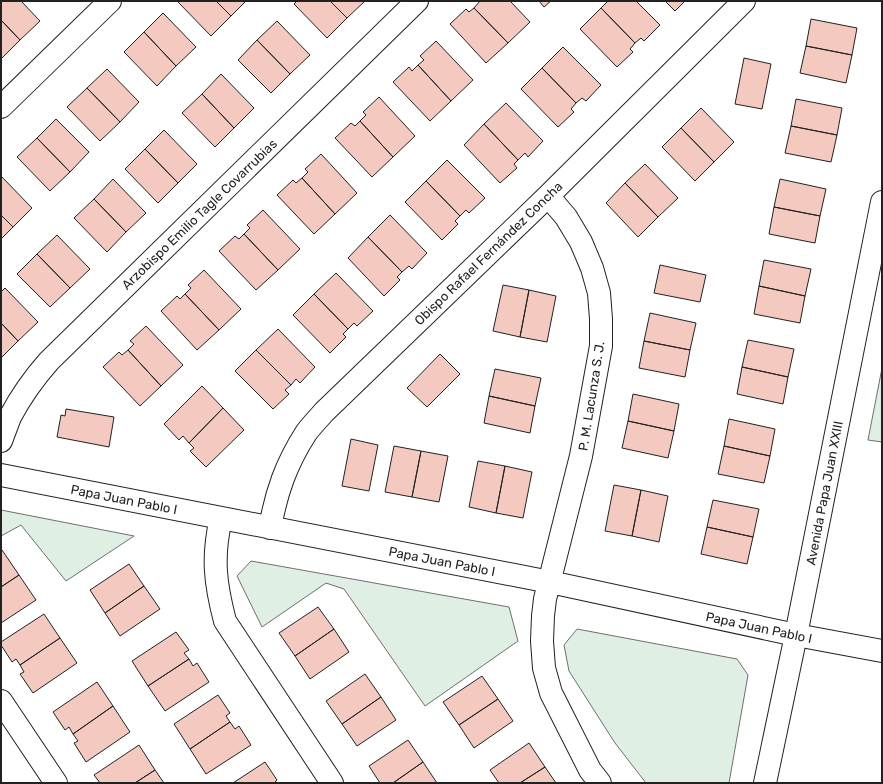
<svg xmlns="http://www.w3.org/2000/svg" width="883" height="784" viewBox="0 0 883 784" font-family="Rubik,sans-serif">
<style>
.green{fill:#e0efe3;stroke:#6f6f6f}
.building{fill:#f3c9c0;stroke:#222}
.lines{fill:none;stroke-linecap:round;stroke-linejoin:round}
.minor-casing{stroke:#222;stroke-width:24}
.minor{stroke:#fff;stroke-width:22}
.labels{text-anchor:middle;stroke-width:3;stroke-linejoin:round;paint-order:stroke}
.street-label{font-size:13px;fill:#222;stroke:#fff}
</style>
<rect width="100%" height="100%" fill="#fff"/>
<path class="green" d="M882,368V442L868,440Z
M1,510L134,536L66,581L21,525L1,536Z
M251,561L509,607L518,641L425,706L344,589L326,583L262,627L237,576Z
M577,629L737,659L748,675L729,783H646L615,743L569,671L564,645Z"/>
<path class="building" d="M1,1H21L40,21L20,40L1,20Z
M179,1H216L231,16L211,36L178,2Z
M216,1H246L231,16Z
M297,1H330L347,18L327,38L294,4Z
M330,1H365L347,18Z
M480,1H510L530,22L508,43L474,8Z
M539,1H551L544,7Z
M608,1H636L660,25L644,41L641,38L635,43L601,8Z
M665,1H685L675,11Z
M474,8L508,43L486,63L450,24L466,9L469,12Z
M601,8L635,43L630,49L633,52L617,67L580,29Z
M163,13L196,47L176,66L144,32Z
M811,19L857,28L852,55L806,46Z
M1,20L20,40L1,59Z
M277,21L310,55L290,74L257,40Z
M144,32L176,66L157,86L124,52Z
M257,40L290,74L271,93L238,60Z
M436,41L473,80L451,101L418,65L424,60L420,56Z
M806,46L852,55L846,83L800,73Z
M563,47L601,85L586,101L582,98L576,103L542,68Z
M744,58L771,64L762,109L735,104Z
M418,65L451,101L430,121L393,82L409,67L412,71Z
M542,68L576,103L571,109L574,112L558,127L521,89Z
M107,69L139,102L120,122L87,88Z
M221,74L254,108L234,128L202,94Z
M87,88L120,122L100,141L67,107Z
M202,94L234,128L215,147L182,113Z
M379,97L415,136L393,157L360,121L366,115L363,112Z
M796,99L842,108L837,135L791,126Z
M506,103L543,141L528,157L525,153L518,160L484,124Z
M701,108L734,142L714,162L681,128Z
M56,119L89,152L70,172L37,138Z
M360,121L393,157L372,177L335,138L351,123L355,126Z
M484,124L518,160L514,164L517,168L500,183L464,145Z
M791,126L837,135L831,162L785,153Z
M681,128L714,162L695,181L662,147Z
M164,130L197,164L178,183L145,149Z
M37,138L70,172L50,191L17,157Z
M145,149L178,183L158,203L125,169Z
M321,154L357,193L335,214L302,178L308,172L305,169Z
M447,160L485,198L469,213L466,210L460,216L426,181Z
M645,164L678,198L658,217L625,183Z
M1,176L32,208L13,227L1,215Z
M302,178L335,214L314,234L277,195L293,180L296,183Z
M113,179L146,213L126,232L94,199Z
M780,179L826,189L820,216L774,207Z
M426,181L460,216L455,221L458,224L442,240L405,202Z
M625,183L658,217L638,237L606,203Z
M94,199L126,232L107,252L74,218Z
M774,207L820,216L815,243L769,234Z
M263,210L300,249L278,270L244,234L250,228L247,225Z
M1,215L13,227L1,239Z
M390,215L427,253L412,269L409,266L402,272L368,237Z
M244,234L278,270L256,290L219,251L235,236L239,239Z
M57,235L90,269L70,288L37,254Z
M368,237L402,272L397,277L400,280L384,296L348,258Z
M37,254L70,288L50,307L17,274Z
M764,260L811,269L805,296L759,286Z
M660,265L706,275L700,302L654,293Z
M204,270L241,309L219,330L185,294L191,288L188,285Z
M336,273L373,311L357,326L354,323L348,329L314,294Z
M503,285L529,290L520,337L493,331Z
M759,286L805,296L800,323L754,314Z
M5,288L38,322L18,341L1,323V292Z
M529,290L556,296L547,342L520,337Z
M185,294L219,330L197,350L161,311L177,296L180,299Z
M314,294L348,329L343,334L346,337L330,353L293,315Z
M650,313L696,323L690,350L644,341Z
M1,323L18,341L1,358Z
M146,326L183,365L161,386L128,350L134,344L130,341Z
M278,329L315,367L300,383L296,379L291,385L256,350Z
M748,340L794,349L788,377L742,367Z
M644,341L690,350L685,377L639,368Z
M128,350L161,386L140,406L103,367L119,352L122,355Z
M256,350L291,385L285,390L289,394L273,409L235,371Z
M440,354L460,374L427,407L407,388Z
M742,367L788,377L783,404L737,394Z
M495,369L541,378L535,406L489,396Z
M202,386L223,408L189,443L183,436L179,440L164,424Z
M633,394L679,404L674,431L628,421Z
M489,396L535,406L530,433L484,423Z
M223,408L244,430L206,467L190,451L194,448L189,443Z
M66,409L114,417L109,447L57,437L61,415L65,416Z
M729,419L775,429L770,456L724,446Z
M628,421L674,431L668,458L622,448Z
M351,439L378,445L369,491L342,486Z
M394,446L421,451L412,497L385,492Z
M724,446L770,456L764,483L718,474Z
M421,451L448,456L439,502L412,497Z
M478,461L505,466L496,513L469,507Z
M505,466L532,472L523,518L496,513Z
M614,485L641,490L632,536L605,531Z
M641,490L668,496L659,542L632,536Z
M713,500L759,509L753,537L707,527Z
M707,527L753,537L747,564L701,554Z
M2,550L19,575L1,587V551Z
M129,564L144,586L105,613L90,590Z
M19,575L36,600L1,623V587Z
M144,586L160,609L120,636L105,613Z
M318,607L334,629L295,656L279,633Z
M44,614L60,638L20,665L16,659L12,662L1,645V642Z
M334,629L349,652L310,679L295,656Z
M176,632L189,650L184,653L189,659L148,686L132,661Z
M60,638L77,663L33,693L20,674L24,672L20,665Z
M189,659L193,666L197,663L209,682L165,711L148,686Z
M365,674L381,697L342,724L326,701Z
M482,676L498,699L459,725L443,702Z
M97,682L113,706L73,734L69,727L65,730L53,712Z
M218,695L230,713L226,716L230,722L190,749L174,724Z
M381,697L396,720L357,746L342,724Z
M498,699L513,721L474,748L459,725Z
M113,706L130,732L86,762L74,743L78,741L73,734Z
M230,722L235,729L239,726L251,745L206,774L190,749Z
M408,740L423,762L393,783H380L369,766Z
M529,743L545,767L520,783H499L490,770Z
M139,745L155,770L135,783H100L94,775Z
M265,762L277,780L274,783H233Z
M423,762L437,783H393Z
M545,767L556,783H520Z
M155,770L164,783H135Z"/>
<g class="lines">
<g class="minor-casing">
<path id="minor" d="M1,107L110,1
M548,196L566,217L581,242L592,268L599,293L601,319V346L581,456L545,599L543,616L542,641L544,668L551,693L590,770L600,783
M1,441C4,433 7,425 10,417C21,396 34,378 49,361L417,1
M1,475L550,582L796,635L882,651
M221,518C212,557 215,583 225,621L332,783
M270,528C276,493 286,464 306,433C311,426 318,419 324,412L548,196L744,1
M1,701L56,783
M765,783L796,635L882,202"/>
</g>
<use href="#minor" class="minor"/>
</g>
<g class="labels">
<g class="street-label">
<text transform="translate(199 214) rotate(-44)" y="5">Arzobispo Emilio Tagle Covarrubias</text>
<text transform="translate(488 253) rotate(-44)" y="5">Obispo Rafael Fernández Concha</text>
<text transform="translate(591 396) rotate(-81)" y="5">P. M. Lacunza S. J.</text>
<text transform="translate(824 493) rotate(-79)" y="5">Avenida Papa Juan XXIII</text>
<text transform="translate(124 499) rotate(11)" y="5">Papa Juan Pablo I</text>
<text transform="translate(442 561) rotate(11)" y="5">Papa Juan Pablo I</text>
<text transform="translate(759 627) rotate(12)" y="5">Papa Juan Pablo I</text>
</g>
</g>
<rect width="883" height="784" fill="none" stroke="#222222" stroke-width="4"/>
</svg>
